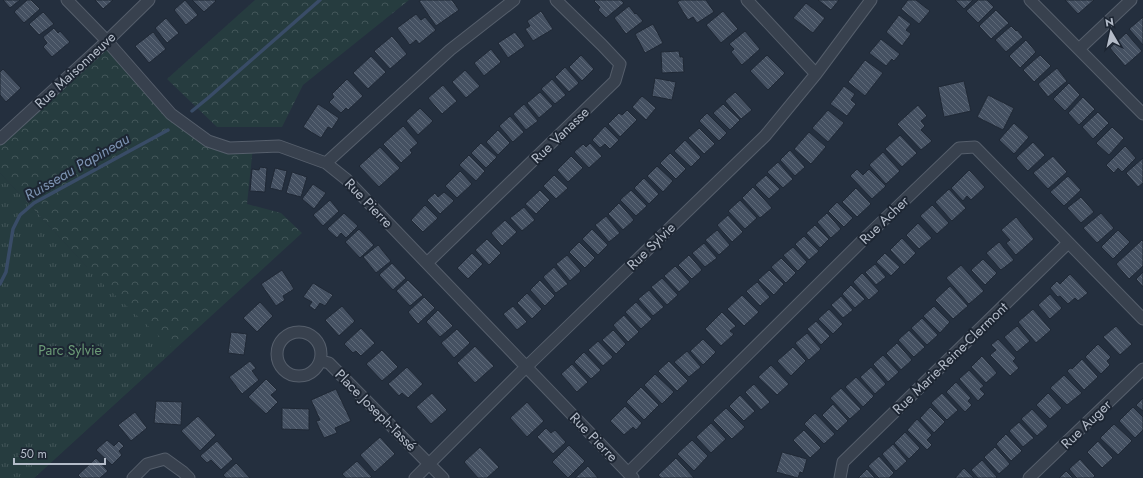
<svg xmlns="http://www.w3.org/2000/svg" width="1143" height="478" viewBox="0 0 1143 478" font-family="Jost,sans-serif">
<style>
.forest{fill:url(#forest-crowns)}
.park{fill:url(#park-tufts)}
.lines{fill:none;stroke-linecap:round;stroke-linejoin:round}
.stream{stroke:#394c67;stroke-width:3.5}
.building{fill:url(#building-back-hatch);stroke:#1f2835}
.street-casing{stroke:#565f6c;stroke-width:13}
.street{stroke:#38414e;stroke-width:11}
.labels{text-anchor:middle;stroke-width:4;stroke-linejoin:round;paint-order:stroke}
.street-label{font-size:14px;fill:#b4bcc9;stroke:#1d2633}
.park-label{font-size:14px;fill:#6b9a76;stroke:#1d2633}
.water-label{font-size:15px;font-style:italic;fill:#7c92b1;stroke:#1d2633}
</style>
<defs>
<pattern id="forest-crowns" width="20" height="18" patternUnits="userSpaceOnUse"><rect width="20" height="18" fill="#263c3f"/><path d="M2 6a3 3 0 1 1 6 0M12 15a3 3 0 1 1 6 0" fill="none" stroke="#435659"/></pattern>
<pattern id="park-tufts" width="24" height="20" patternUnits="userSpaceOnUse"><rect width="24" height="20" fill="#263c3f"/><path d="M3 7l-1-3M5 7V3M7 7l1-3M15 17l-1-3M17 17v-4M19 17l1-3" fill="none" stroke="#435659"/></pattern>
<pattern id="building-back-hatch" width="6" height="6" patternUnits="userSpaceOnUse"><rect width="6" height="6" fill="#455162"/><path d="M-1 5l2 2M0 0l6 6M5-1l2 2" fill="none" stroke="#5d6877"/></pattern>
</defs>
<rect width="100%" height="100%" fill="#242f3e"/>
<path class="forest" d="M255,0H409L303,85L282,127H217L167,79Z
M107,41L171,114L208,141L253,147L247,204L281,213L302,233L34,478H0L87,267L0,173V139Z"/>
<path class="park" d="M0,173L102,283L174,350L34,478H0Z"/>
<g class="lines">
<path class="stream" d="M192,111L208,98L320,0
M0,284L6,272L13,229L20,215L34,203L168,130"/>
</g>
<path class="building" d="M3,0H20L10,8Z
M27,0H31L40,9L24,23L14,12Z
M95,0H113L103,9Z
M185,0L198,15L186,25L174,10Z
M192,0H215L216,1L204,12Z
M421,0H452L459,10L436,26L419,1Z
M595,0H621L624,3L606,18L598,10L600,7L594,1Z
M681,0H706L714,12L697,23L693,17L688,20L677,2Z
M818,0H839L831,10Z
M908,0H916L930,11L919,24L901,9Z
M955,0H973L964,9Z
M978,0H987L994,7L978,23L966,11Z
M1065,0H1094L1078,14Z
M806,3L825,18L813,33L793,18Z
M629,6L635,14L636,13L643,21L626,34L614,18Z
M996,10L1009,23L991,39L979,26Z
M541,11L553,29L533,41L525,29L530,26L527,21Z
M723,11L738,29L721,43L706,25Z
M43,12L54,24L39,35L29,24Z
M416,14L421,20L425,17L436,30L419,44L416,40L410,45L397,28Z
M899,15L911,24L906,30L911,34L902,46L886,32Z
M1143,17V45L1129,29Z
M166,18L179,33L167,43L155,28Z
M653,24L663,43L645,53L635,34Z
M1011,26L1016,31L1017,30L1023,37L1006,52L995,40Z
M54,28L58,33L60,31L70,42L52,57L43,47L47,43L43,37Z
M745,31L760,49L742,65L731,52L734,49L729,44Z
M153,32L166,49L149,63L135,46Z
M515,32L525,46L508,58L498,43Z
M1126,33L1142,51L1125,66L1110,48Z
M392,36L407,54L390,69L374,51Z
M881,39L900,54L894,61L892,59L886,66L869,53Z
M1026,40L1036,52L1020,68L1009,56Z
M491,49L501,62L484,76L474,63Z
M679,51L680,57H683L684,72L662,73L661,52Z
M581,55L594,69L582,81L569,67Z
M767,55L785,73L768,90L750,71Z
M1040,55L1051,66L1034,82L1023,70Z
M371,56L386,72L368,89L353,73Z
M865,60L883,73L865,96L848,82Z
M565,67L579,83L569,92L555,77Z
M1057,68L1067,81L1048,97L1038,84Z
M3,69L21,88L6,102L0,95V72Z
M465,70L480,86L466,98L452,82Z
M655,78L676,82L672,100L652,96Z
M347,79L363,96L348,110L346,108L341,113L329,102L334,97L332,94Z
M552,79L566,95L555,104L541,89Z
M964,81L971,111L944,117L938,87Z
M1069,83L1080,95L1065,111L1053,99Z
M443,85L457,101L442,114L428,98Z
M844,86L855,94L851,100L856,104L847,116L830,104Z
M540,92L553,106L539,118L527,103Z
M735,92L752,110L741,119L725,101Z
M988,95L1014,108L1003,130L977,117Z
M642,96L656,108L646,120L632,107Z
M1083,97L1095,109L1079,125L1068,113Z
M318,104L339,118L332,129L328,127L321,138L303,127Z
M524,104L538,121L526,130L513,114Z
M723,104L740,120L730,130L713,113Z
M918,105L927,116L921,121L925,126L921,130L932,141L921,150L897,124Z
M420,108L433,121L418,135L406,121Z
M627,110L637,120L620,137L608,124L619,113L622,115Z
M828,110L844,123L828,142L812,128Z
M1098,112L1109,123L1093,139L1082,127Z
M707,113L727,133L719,141L699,121Z
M510,116L524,132L513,142L499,126Z
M1014,123L1029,137L1014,154L999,140Z
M403,126L418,143L410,150L412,153L401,163L383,144Z
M605,126L619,140L610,149L605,144L600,148L592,140Z
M1112,127L1124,138L1109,155L1096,143Z
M699,128L715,144L704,154L688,138Z
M498,130L510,143L498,155L486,142Z
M809,132L826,147L811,164L794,149Z
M900,135L917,153L902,167L885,149Z
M685,140L701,157L691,167L674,151Z
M1033,142L1045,155L1028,171L1016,158Z
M481,143L497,157L486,168L471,153Z
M590,143L602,156L589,168L574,152L583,144L586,147Z
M1125,146L1136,158L1122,172L1118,168L1114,173L1106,165Z
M380,147L400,168L379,187L359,166Z
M790,150L805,167L795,176L780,160Z
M883,152L900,171L886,184L869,165Z
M670,153L686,169L676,179L660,163Z
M469,155L485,171L476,181L459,165Z
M571,156L583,168L568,182L557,170Z
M1053,156L1067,172L1048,189L1033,173Z
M1143,158V183L1138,187L1126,173Z
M778,162L793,179L783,188L767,172Z
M657,166L673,181L663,192L647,176Z
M260,167L267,168L265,192L250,191L252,169L259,170Z
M275,168L287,171L282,191L270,188Z
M857,169L863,175L869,169L886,186L872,199L850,176Z
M969,170L985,187L971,200L967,196L963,201L951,188Z
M460,171L472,184L457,198L445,186Z
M292,172L307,177L301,197L286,193Z
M554,175L568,188L556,199L543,186Z
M766,175L780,189L769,199L755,185Z
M1068,176L1081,190L1064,206L1050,192Z
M644,178L659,194L649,204L634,188Z
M313,184L326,193L314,209L302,199Z
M753,187L772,208L760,218L742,198Z
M856,188L871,204L857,217L842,202Z
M949,189L966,208L952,221L935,202Z
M540,190L550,200L536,214L525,204Z
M631,190L647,206L636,216L620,200Z
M444,192L454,201L440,214L427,200L435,193L438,197Z
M1081,197L1094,212L1081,223L1067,208Z
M330,200L339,211L323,226L313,215Z
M740,200L757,218L745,229L728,211Z
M837,202L853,218L844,227L828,211Z
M619,203L634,220L623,230L608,214Z
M425,205L438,218L423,232L411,220Z
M932,205L949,223L937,234L920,216Z
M524,207L535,220L522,231L510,218Z
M344,213L358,226L346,238L341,233L337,238L327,229Z
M827,213L841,229L831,238L817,222Z
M1101,213L1114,228L1097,243L1083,228Z
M728,215L743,232L732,242L717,225Z
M606,216L620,233L609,242L595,225Z
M1016,217L1034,239L1016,255L1006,243L1010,240L1001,230Z
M505,220L517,232L502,246L491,233Z
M918,223L932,238L919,249L906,235Z
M815,225L829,239L820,248L806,233Z
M359,229L374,245L360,258L345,242Z
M592,229L608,245L598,255L582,239Z
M717,230L730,245L719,255L705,240Z
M1118,230L1130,242L1113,259L1101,247Z
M804,236L819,251L809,260L795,244Z
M902,238L916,253L904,265L890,250Z
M487,239L501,253L489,265L475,250Z
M1142,240L1143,241V266L1129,279L1116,264Z
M579,242L595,258L585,268L569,252Z
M999,242L1014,260L1001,270L986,253Z
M704,243L717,258L705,267L692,253Z
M378,245L391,261L376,273L363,257Z
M793,247L807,262L798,271L783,255Z
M472,253L483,264L468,279L457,268Z
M885,253L900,267L891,276L876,262Z
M567,255L581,271L570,281L556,264Z
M689,255L702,270L692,279L678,265Z
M781,258L796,273L786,283L771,267Z
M983,259L997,273L985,285L971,270Z
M392,263L406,278L393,290L379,275Z
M875,264L886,277L876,285L865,272Z
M961,265L984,291L969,304L946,278Z
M675,266L690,282L679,292L664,276Z
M554,267L568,284L556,293L543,277Z
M282,270L294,289L283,296L285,300L276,306L261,284Z
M769,270L784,284L774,295L758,280Z
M1143,272V287L1136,279Z
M862,273L879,291L869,300L853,282Z
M1070,274L1088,293L1078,301L1075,298L1068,304L1060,296L1058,297L1050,288L1057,281L1060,284Z
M662,278L678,295L667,305L651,287Z
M408,280L423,295L410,306L396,291Z
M540,280L555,296L545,306L530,290Z
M757,282L770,297L760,306L746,291Z
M313,283L333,295L325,306L320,303L315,310L309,306L312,302L303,297Z
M851,285L865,299L855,308L842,294Z
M950,286L968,306L953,319L935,300Z
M649,290L664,307L653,316L638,299Z
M527,293L542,309L532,319L517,303Z
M1050,294L1062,308L1050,319L1038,305Z
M742,295L759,312L744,326L727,309Z
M841,296L853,310L843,318L831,305Z
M424,297L435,308L418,324L408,312Z
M260,302L273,316L257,332L243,318Z
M636,302L652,319L641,329L625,312Z
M342,306L355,321L339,336L325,320Z
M513,306L527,322L517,330L503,314Z
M934,306L950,322L940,333L923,316Z
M829,309L843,324L833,334L818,319Z
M1033,309L1051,330L1036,343L1018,322Z
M438,310L453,326L440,337L426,322Z
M722,312L736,326L730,331L734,334L721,346L705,329Z
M624,315L639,332L628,342L613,325Z
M922,318L938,335L927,345L911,328Z
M816,321L830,336L821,345L807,329Z
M1017,326L1030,341L1017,352L1004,337Z
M1116,326L1132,344L1120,355L1103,337Z
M361,328L375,343L361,356L356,351L353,353L344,344Z
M457,329L470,343L454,358L441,343Z
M613,330L626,344L616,354L602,340Z
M909,330L925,347L914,357L898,340Z
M231,332L247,334L244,355L228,353Z
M807,333L821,349L809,360L795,343Z
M703,339L716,352L703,365L690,351Z
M998,339L1016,358L1013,361L1019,368L1010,376L990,355L996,350L991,345Z
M598,341L613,357L603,366L588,350Z
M897,343L912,360L901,370L886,353Z
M1098,344L1111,357L1107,361L1110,365L1101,374L1085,357Z
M475,346L494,366L475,383L457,363Z
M793,347L806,361L791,376L777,361Z
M382,350L398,367L382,381L366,364Z
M687,351L701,367L689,377L674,362Z
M584,352L601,370L591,379L574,362Z
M883,355L899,372L888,382L873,364Z
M982,356L997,373L986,383L971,367Z
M1082,359L1098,377L1084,390L1067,371L1070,368L1072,369Z
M250,361L256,368L252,371L259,380L242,394L229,377Z
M669,361L688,381L677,391L658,371Z
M572,364L588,382L577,392L561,374Z
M771,365L789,384L777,395L758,377Z
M407,367L423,384L408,398L402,393L399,396L388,384Z
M871,367L886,384L875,394L860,377Z
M969,370L984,386L980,389L985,394L978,401L959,379Z
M655,374L674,392L662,404L644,385Z
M1064,375L1082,393L1067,405L1050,388Z
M856,377L874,396L863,407L845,387Z
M266,379L277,390L271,395L278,402L266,414L248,397Z
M956,382L971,398L968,401L972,405L965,412L946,392Z
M754,384L770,402L761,410L745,392Z
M641,387L659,405L644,420L626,402Z
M841,388L861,409L850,419L830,398Z
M336,389L351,421L335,428L337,433L324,438L316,421L320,420L311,400Z
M432,393L447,410L431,424L416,407Z
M942,393L958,410L947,420L931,403Z
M1048,393L1062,408L1050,419L1036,405Z
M740,395L755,411L744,421L729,406Z
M1143,398V411L1136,405Z
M156,401L182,402L181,425L154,423Z
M527,402L544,421L527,437L510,418Z
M833,404L848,421L837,431L822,415Z
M625,406L642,423L636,430L633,427L624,435L610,421Z
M930,407L945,422L934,433L920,418Z
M1133,407L1143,417V430L1135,438L1119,421Z
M282,408L309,409V430L282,429Z
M726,408L745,427L732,439L713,420Z
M1032,409L1048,426L1037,436L1021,419Z
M135,412L147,428L131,441L118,425Z
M815,413L835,434L824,444L804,424Z
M198,416L216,435L200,451L181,431Z
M917,419L932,435L927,440L932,445L927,450L907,430Z
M1019,422L1034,438L1023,447L1009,431Z
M711,423L726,439L711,453L696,437Z
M1114,424L1132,441L1118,455L1100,438Z
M546,428L551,433L555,430L566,442L553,454L537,437Z
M804,430L821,448L810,458L793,440Z
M905,432L920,448L909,459L894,443Z
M1006,434L1022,451L1011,461L996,444Z
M380,437L395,454L375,472L360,455Z
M107,440L114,446L119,441L124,446L119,451L122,455L112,465L96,450Z
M692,440L708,456L694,471L677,454Z
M217,441L233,459L221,470L211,460L207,463L200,456Z
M1098,441L1113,458L1102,468L1087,452Z
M893,444L907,461L896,471L882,454Z
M569,445L585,461L568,478L552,462Z
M480,447L499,467L487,478H478L464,462Z
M995,447L1010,464L999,474L984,457Z
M782,452L807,459L803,473L800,472L798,478L776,472Z
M879,456L894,473L889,478H879L868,466Z
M96,458L108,471L100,478H81L78,475Z
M676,458L694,478H661L658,475Z
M1080,459L1095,476L1093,478H1077L1069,469Z
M982,460L997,477L996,478H978L971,470Z
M357,461L372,477L370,478H346L342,474Z
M236,463L250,478H226L223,475Z
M588,466L598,478H575Z
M964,468L974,478H955Z
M867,469L875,478H858Z
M1066,471L1073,478H1059Z"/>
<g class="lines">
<g class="street-casing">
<path id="street" d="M67,0L107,41L171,114L208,141L229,148L279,146L326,163L346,179L633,478
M747,0L816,74
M1030,0L1143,114
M1079,49L1131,0
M0,139L107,41L149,0
M326,163L450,50L514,0
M427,263L615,81L620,64L602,45L556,0
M277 354a22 22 0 1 1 44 0a22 22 0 1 1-44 0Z
M321,361L329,363L443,478
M628,473L866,237L959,148L975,147L1143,319
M133,478L147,464L165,459L183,472L189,478
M415,478L521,372L765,136L816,74L871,0
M840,478L843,462L1068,243
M1029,478L1143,369"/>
</g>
<use href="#street" class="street"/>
</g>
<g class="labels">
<g class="street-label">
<text transform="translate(75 70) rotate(-43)" y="5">Rue Maisonneuve</text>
<text transform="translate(560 135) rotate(-44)" y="5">Rue Vanasse</text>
<text transform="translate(369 203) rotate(46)" y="5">Rue Pierre</text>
<text transform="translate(884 220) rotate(-44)" y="5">Rue Acher</text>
<text transform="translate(651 246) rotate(-44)" y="5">Rue Sylvie</text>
<text transform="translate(950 358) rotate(-44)" y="5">Rue Marie-Reine-Clermont</text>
<text transform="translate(376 410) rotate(45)" y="5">Place Joseph-Tassé</text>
<text transform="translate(1086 424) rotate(-44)" y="5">Rue Auger</text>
<text transform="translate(594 437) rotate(46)" y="5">Rue Pierre</text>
</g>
<g class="park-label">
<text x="70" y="355">Parc Sylvie</text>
</g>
<g class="water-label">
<text transform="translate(77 167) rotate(-30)" y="5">Ruisseau Papineau</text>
</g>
</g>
<g transform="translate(1111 32) rotate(351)" stroke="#1d2633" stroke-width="3" paint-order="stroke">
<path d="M0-3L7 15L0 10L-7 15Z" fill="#b4bcc9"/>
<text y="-6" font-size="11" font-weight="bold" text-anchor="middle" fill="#b4bcc9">N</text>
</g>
<path d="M14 458v6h91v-6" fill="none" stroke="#b4bcc9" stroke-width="2"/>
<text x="20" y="458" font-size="12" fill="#b4bcc9" stroke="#1d2633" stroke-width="3" paint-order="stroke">50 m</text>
</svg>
